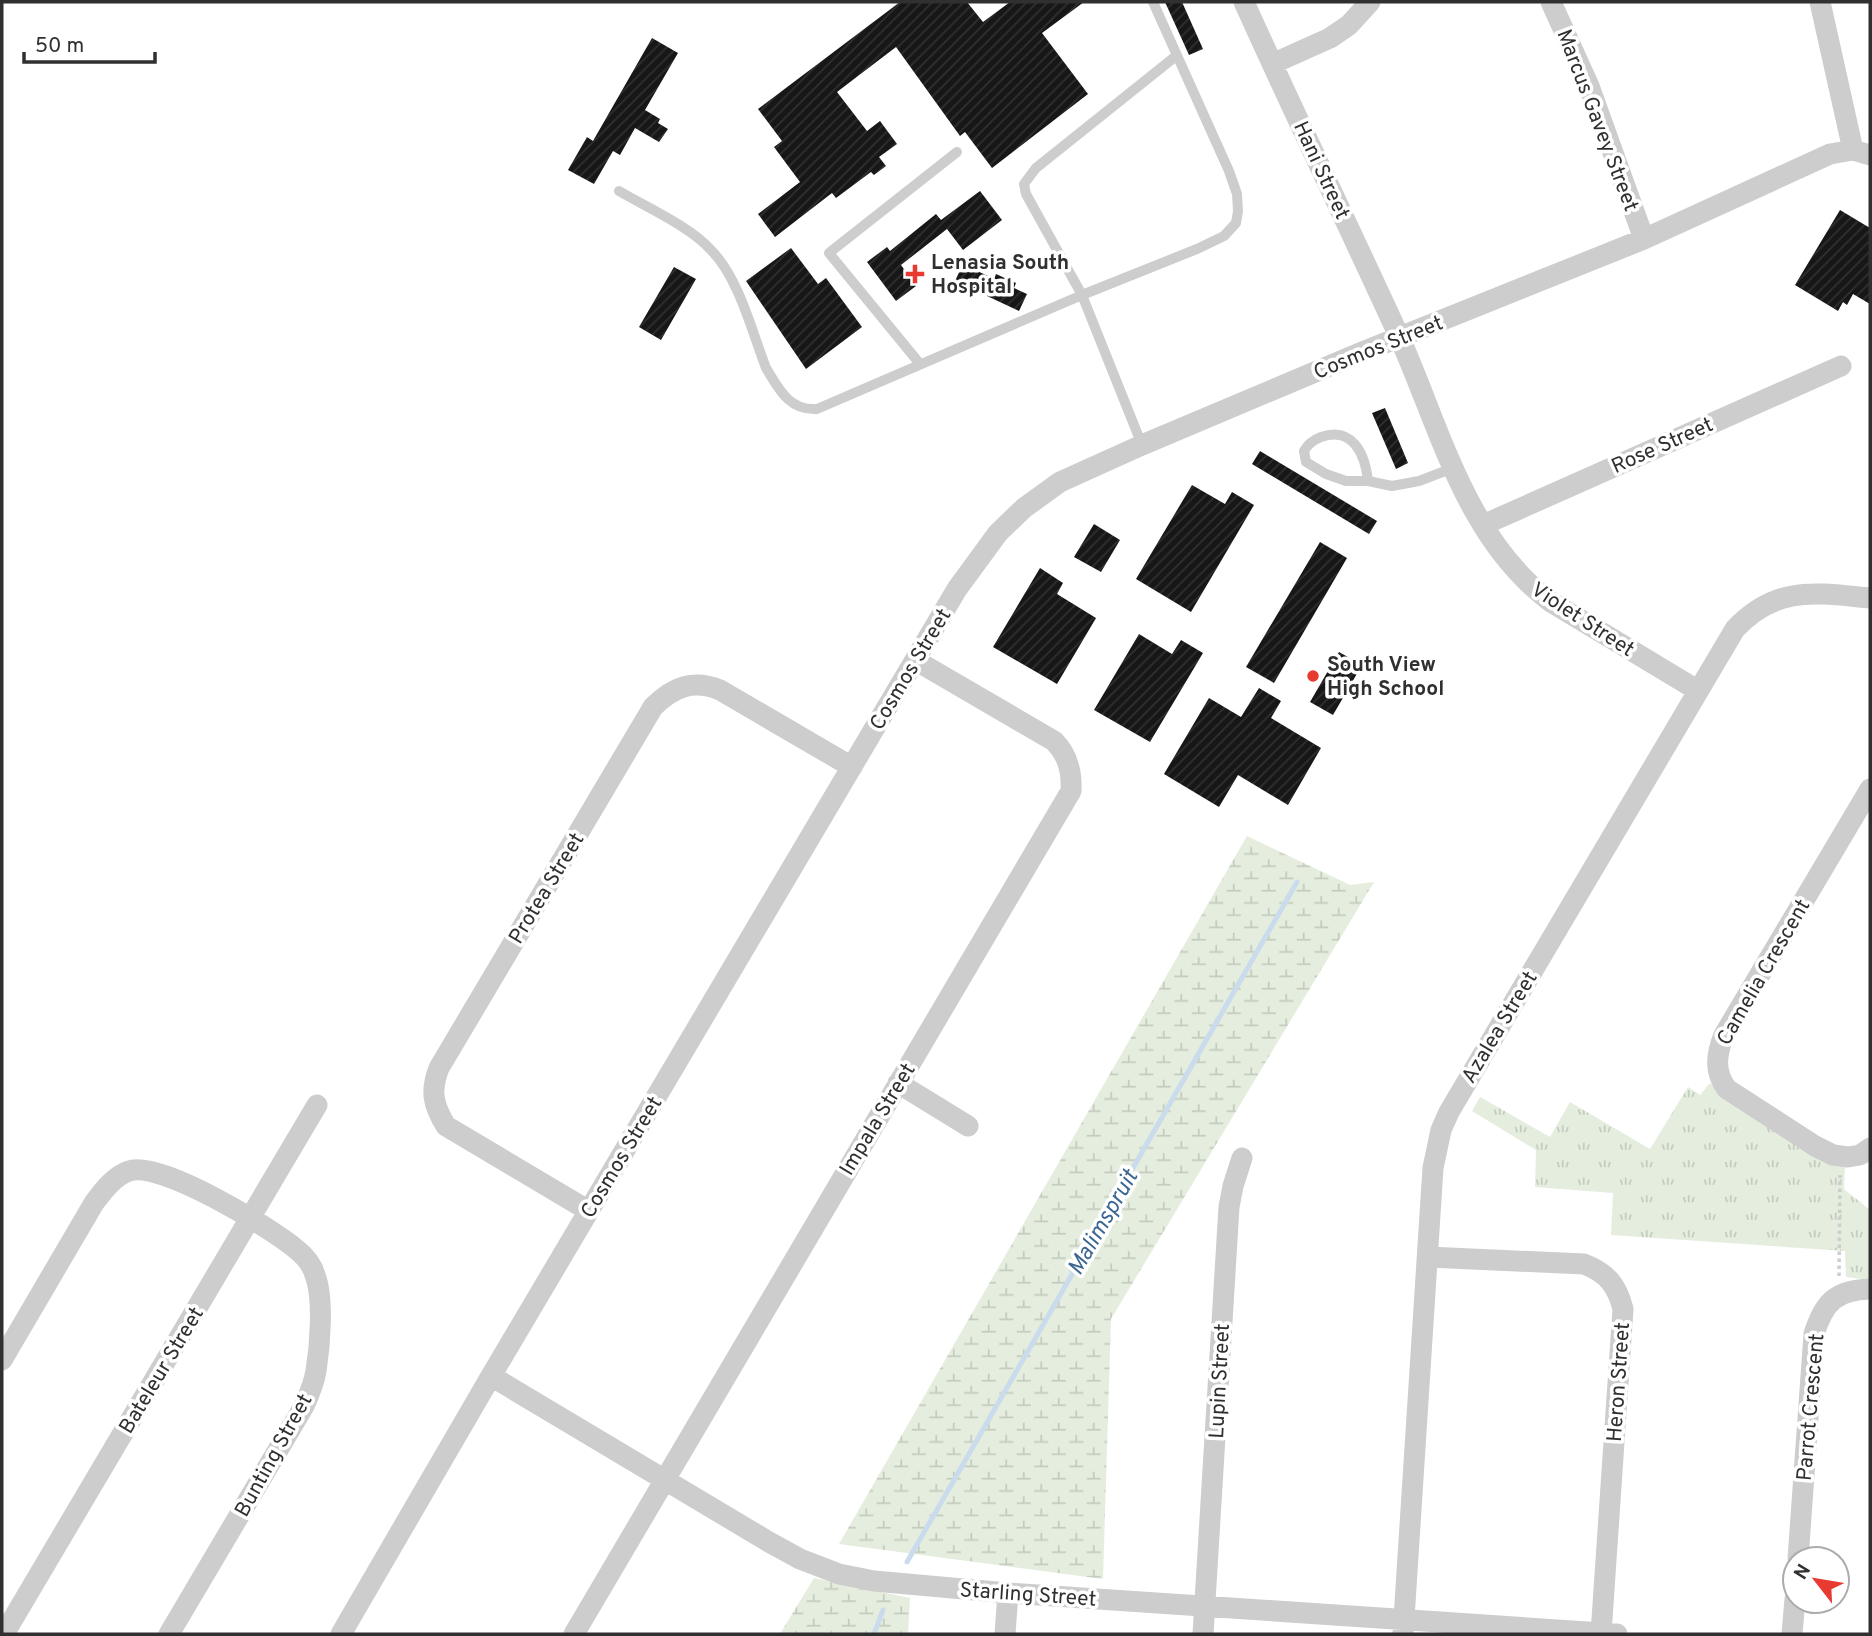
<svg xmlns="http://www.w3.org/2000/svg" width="1872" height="1636" viewBox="0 0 1872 1636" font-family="Overpass,sans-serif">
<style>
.grass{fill:url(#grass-tufts)}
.wetland{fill:url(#wetland-marsh)}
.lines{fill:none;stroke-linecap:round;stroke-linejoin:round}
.stream{stroke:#cadbed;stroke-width:5}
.building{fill:url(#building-hatch)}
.path{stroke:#cdcdcd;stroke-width:3.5;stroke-dasharray:3.5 3.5;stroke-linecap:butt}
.service{stroke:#cdcdcd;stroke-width:10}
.minor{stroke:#cdcdcd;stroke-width:21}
.poi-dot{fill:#e73a31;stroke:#fff;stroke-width:2.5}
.labels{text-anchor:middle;stroke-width:7;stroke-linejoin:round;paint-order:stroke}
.street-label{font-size:21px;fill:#303030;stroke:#fff}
.poi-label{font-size:21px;font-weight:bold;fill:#303030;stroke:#fff;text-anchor:start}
.water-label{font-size:23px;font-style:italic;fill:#3c6793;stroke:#fff}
</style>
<defs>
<pattern id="grass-tufts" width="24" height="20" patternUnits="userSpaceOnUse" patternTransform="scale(1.75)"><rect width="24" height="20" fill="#e4edde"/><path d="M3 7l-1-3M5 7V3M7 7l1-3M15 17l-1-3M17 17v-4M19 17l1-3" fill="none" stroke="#c4ccbf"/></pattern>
<pattern id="wetland-marsh" width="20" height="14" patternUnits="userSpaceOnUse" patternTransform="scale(1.75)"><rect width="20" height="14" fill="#e4edde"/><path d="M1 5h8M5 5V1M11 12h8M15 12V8" fill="none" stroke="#c4ccbf"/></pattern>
<pattern id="building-hatch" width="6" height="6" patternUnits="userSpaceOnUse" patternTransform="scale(1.75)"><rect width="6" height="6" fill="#171717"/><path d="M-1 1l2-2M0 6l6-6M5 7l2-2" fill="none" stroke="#303030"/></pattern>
</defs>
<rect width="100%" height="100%" fill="#fff"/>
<path class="grass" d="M1710,1083L1750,1113L1845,1164L1844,1189L1870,1210V1280L1846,1277L1845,1251L1611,1235L1613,1193L1535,1187L1536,1150L1472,1111L1480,1097L1550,1137L1570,1102L1650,1149L1688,1087L1700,1095Z"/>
<path class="wetland" d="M1247,836L1350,885L1374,882L1111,1319L1103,1579L839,1544Z
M814,1578L910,1598L908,1634H780Z"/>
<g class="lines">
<path class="stream" d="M907,1562L1297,882
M874,1634L883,1610"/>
</g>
<path class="building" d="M900,2H967L983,22L1010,2H1084L1042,33L1088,94L992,168L965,132L960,136L896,47L837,92L867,131L880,121L897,144L879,157L886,166L874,175L871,172L836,198L832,193L775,237L758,214L800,182L774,147L782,141L758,109Z
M1165,2H1182L1203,49L1189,55Z
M652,38L678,53L645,110L660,119L658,123L668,129L659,142L635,128L620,155L613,151L594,184L568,170L587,137L593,141Z
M980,191L1002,220L963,250L947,229L901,265L916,286L896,301L867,262L887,247L890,251L936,214L941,220Z
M1840,210L1870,228V304L1853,294L1847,305L1843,302L1838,311L1795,285Z
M791,248L818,284L826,278L862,327L806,369L746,281Z
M963,264L994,279L996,274L1016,283L1014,288L1027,294L1019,311L955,281Z
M674,267L696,279L661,340L639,327Z
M1385,408L1408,463L1396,469L1372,413Z
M1260,451L1377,521L1369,534L1252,464Z
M1192,485L1225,504L1232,492L1254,505L1191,612L1136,579Z
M1094,524L1120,540L1101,572L1074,557Z
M1320,542L1347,558L1274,683L1246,667Z
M1040,568L1063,583L1057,594L1096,618L1057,684L993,647Z
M1139,634L1172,654L1181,640L1203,653L1150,742L1094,710Z
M1339,652L1362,665L1333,715L1310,702Z
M1259,688L1281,701L1271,718L1321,748L1288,805L1238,775L1219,807L1164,774L1209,698L1241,717Z"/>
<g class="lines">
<path class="path" d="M1839,1276L1840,1175"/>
<path class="service" d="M619,191C648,208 689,226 711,250C739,278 752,332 766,368C779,389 789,411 817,409L1082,295L1197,249L1224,236L1236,223L1238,211L1237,194L1229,171L1153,2
M920,364L829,253L957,152
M1142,445L1082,295L1026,194L1024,184L1036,168L1176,56
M1368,481C1365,453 1352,426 1321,437C1313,440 1308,444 1304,451L1306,462L1326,474L1346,481H1368L1392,486L1419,481L1453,468"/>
<path class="minor" d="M1244,2C1294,113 1347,223 1398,334C1440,427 1465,538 1551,602L1697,690
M1551,2L1589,86L1644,239
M1820,2L1853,150
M1272,64L1330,38L1349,25L1370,2
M1483,525L1841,366
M1870,789L1724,1035C1716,1055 1714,1072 1727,1089L1815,1146L1833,1155L1848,1157L1860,1155L1870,1148
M898,1083L968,1126
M589,1211L446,1126C433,1105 430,1091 439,1068L653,707C673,687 693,679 720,690L852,767
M1428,1257L1584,1264C1607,1273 1617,1285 1623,1309L1601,1634
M2,1360L94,1203C103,1191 114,1176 129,1171C160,1160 271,1228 296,1249C305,1256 312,1264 315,1275C324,1298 320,1346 316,1371C314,1383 309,1395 304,1406L169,1634
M491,1376L769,1542L800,1559L839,1574L874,1581L1008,1593L1617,1634
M1798,1559L1814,1334C1824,1302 1836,1290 1870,1289
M4,1634L317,1105
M341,1634L491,1376L957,589L998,533L1024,508L1060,482L1142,445L1360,353L1644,239L1830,154L1853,150L1870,155
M574,1634L1071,791C1072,771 1068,755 1054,741L915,660
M1005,1634L1008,1593
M1203,1634L1229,1207L1233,1186L1242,1158
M1403,1634L1433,1168L1441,1130L1449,1112L1735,629C1777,585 1815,593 1870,598
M1792,1634L1795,1599"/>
</g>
<g class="poi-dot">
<path d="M911.5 263.5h7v7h7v7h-7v7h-7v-7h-7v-7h7z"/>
<circle cx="1313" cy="676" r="7"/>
</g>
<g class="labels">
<g class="street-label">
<text transform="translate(1598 120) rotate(69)" y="7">Marcus Gavey Street</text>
<text transform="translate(1322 170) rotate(65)" y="7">Hani Street</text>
<text transform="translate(1378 347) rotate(-22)" y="7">Cosmos Street</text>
<text transform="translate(1662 445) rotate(-24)" y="7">Rose Street</text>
<text transform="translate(1583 619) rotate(33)" y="7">Violet Street</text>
<text transform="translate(910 669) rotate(-59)" y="7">Cosmos Street</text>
<text transform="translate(546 888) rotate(-59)" y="7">Protea Street</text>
<text transform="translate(1763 972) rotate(-60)" y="7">Camelia Crescent</text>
<text transform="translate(1499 1027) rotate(-59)" y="7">Azalea Street</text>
<text transform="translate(877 1119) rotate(-59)" y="7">Impala Street</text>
<text transform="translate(621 1157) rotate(-59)" y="7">Cosmos Street</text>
<text transform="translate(161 1370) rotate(-59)" y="7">Bateleur Street</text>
<text transform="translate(1219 1381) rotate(-87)" y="7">Lupin Street</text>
<text transform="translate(1618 1382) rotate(-86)" y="7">Heron Street</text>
<text transform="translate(1810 1407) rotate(-85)" y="7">Parrot Crescent</text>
<text transform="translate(273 1455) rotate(-61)" y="7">Bunting Street</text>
<text transform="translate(1028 1594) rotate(4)" y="7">Starling Street</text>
</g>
<g class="poi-label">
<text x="931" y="269">Lenasia South<tspan x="931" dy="24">Hospital</tspan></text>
<text x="1327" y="671">South View<tspan x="1327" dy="24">High School</tspan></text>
</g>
<g class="water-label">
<text transform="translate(1102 1222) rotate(-60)" y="8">Malimspruit</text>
</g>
</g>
<rect width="1872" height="1636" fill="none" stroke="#303030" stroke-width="7"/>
<g transform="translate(1816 1580) rotate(301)"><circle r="33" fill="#ffffff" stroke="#acacac" stroke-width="2"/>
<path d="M0-5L12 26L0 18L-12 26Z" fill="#e73a31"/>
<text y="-10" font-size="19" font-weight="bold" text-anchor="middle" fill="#303030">N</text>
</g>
<path d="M24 52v10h131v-10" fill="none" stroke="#303030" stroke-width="3.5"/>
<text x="35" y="52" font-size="21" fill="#303030" stroke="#ffffff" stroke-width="5" paint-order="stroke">50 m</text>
</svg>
